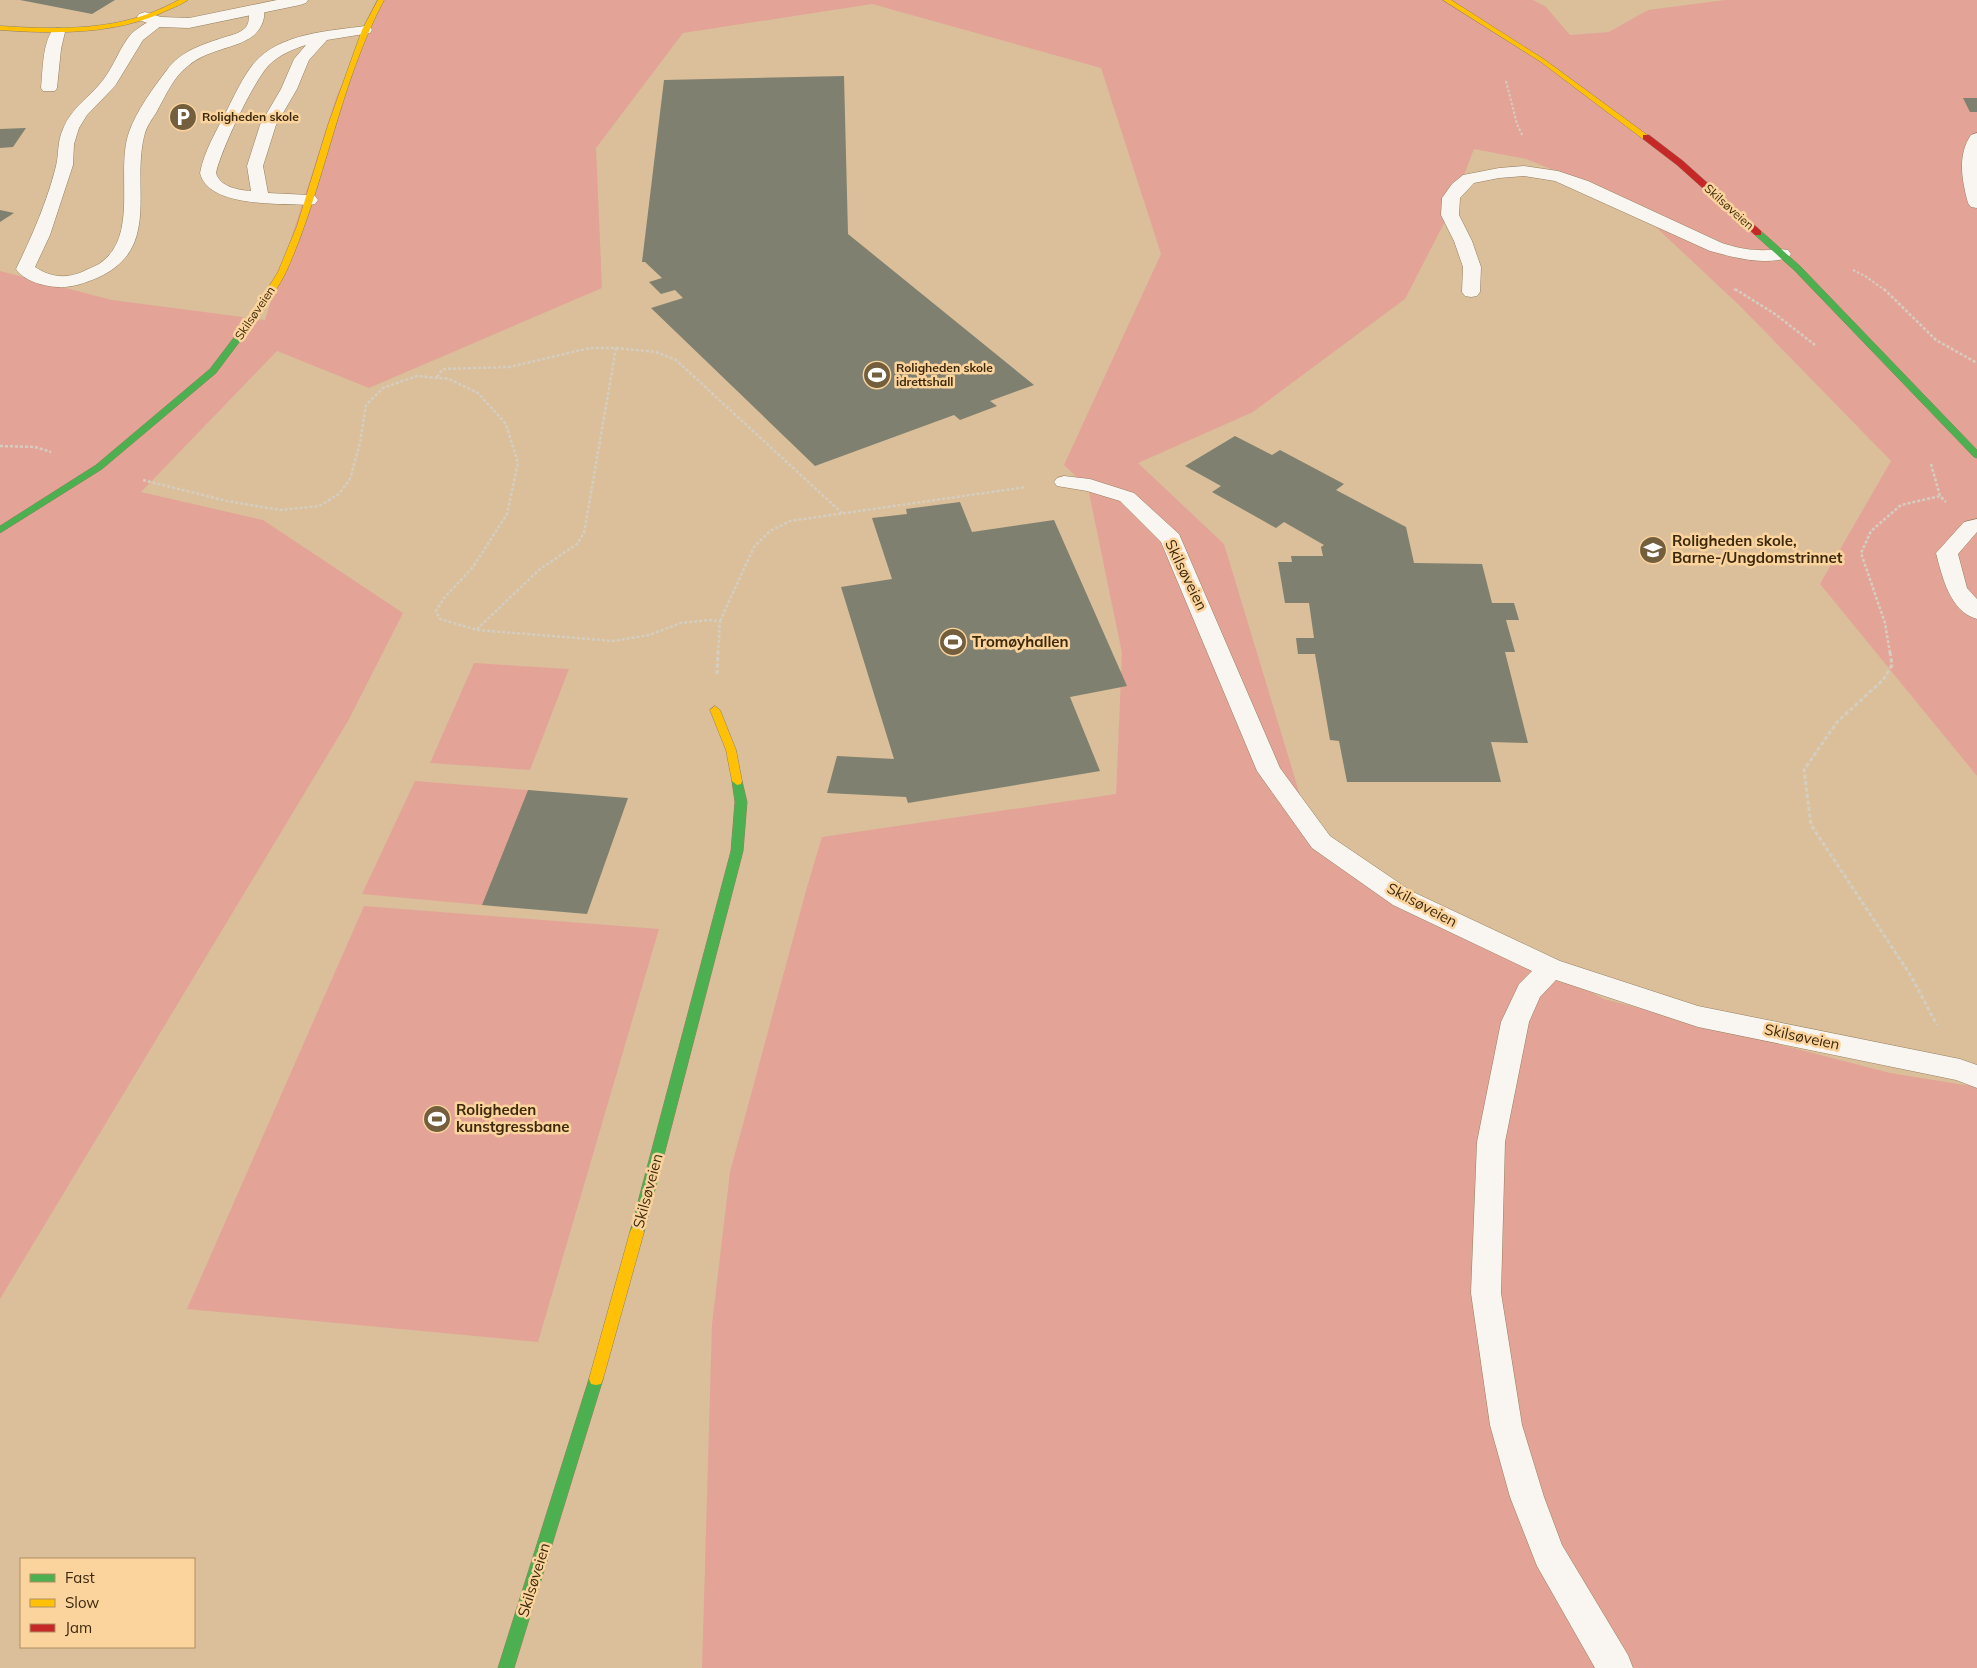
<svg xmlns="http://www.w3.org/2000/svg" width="1977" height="1668" viewBox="0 0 1977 1668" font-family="Mulish,sans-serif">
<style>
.green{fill:#e3a497}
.building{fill:#7f806f}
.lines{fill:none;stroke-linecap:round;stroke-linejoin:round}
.lane-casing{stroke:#947f5f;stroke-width:1}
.street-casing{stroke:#947f5f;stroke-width:1}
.fast-casing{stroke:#947f5f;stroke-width:1}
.slow-casing{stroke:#947f5f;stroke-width:1}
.jam-casing{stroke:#947f5f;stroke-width:1}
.path-far2{stroke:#d5cdc0;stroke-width:2;stroke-dasharray:2.5 2;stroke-linecap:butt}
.path-far1{stroke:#d5cdc0;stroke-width:2.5;stroke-dasharray:3 2;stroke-linecap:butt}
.path{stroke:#d5cdc0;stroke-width:3;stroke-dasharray:4 2.5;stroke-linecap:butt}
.lane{fill:#f9f5f0;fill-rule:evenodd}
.street{fill:#f9f5f0;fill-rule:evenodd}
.fast{fill:#4caf50;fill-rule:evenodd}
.slow{fill:#ffc107;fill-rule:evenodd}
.jam{fill:#c62828;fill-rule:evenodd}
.labels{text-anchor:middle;stroke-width:5;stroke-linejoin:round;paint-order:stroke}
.far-poi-label{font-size:12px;font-weight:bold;fill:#3c290c;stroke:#fbd39d;text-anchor:start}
.far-street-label{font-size:12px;fill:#3c290c;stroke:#fbd39d}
.poi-label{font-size:15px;font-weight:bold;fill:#3c290c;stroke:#fbd39d;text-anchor:start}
.street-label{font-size:15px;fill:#3c290c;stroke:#fbd39d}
</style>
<rect width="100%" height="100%" fill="#dabf9a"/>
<path class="green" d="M383,0H1533L1546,7L1570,35L1609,32L1648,10L1725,0H1977V776L1820,584L1891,461L1741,307L1626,199L1526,159L1474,149L1459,188L1458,196L1405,299L1253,412L1138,463L1224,544L1316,848L1604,999L1890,1073L1977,1087V1668H702L712,1324L730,1172L807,887L822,837L1116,794L1122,653L1088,488L1064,465L1161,254L1101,68L872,4L683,33L596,148L602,288L369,388L277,351L141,492L263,520L403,613L348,721L0,1299V271L112,300L265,320L337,95Z
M474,663L569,669L530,770L430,763Z
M415,781L528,790L482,905L362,894Z
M364,906L659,929L538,1342L187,1309Z"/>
<path class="building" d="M20,0H115L92,14Z
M844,76L848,234L1034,385L990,401L997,406L960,420L954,415L815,466L651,308L683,298L675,290L661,294L649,282L662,278L645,262H642L664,80Z
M1963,98H1977V112H1970Z
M26,128L13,147L0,148V129Z
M0,210L14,213L0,222Z
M1235,436L1272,455L1280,450L1344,484L1336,490L1406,527L1414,563L1482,564L1492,603H1514L1519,620H1506L1515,652H1505L1528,743L1491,742L1501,782H1347L1339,741L1330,740L1315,654H1298L1296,638H1314L1309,603H1285L1278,562H1292L1291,556H1323L1321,547L1324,545L1284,522L1276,528L1212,492L1221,486L1185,466Z
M960,502L972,532L1054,520L1127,686L1070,697L1100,771L908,803L906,797L827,793L837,756L894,759L841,587L892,579L872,518L907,514L906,509Z
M528,790L628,798L587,914L482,905Z"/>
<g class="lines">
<g class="lane-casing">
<path id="lane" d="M257,5L262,6C268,15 261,30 253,36C236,49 207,49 188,66C173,77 165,97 156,113C152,119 147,126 145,133C130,186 163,249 97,278C85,283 71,288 57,287C43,286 24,281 16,269C32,236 47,202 56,166C59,154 57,142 63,129C71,108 90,97 103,80C114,66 120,47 131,34C139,27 154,16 164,19L166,22L143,40L115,86L87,115L79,128L74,144L73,165L50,235L35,267C50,277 65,279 82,272C87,269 94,267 99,264C140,237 115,172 129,132C137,110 153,88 167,70C180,51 204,44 225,37C232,35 241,33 246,27C251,21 247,12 252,6Z
M365,26L370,27L372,30L370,33L327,40L309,60L297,89L276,125L263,166L268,193L309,195L315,196L318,200L315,204L309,205C281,203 208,208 200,173C204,151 217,130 227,110C235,94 243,77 254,63C280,33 329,31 365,26ZM306,45L294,59L281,89L260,125L247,166L251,191C238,190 220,187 216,173C221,150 253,82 269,65C279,55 293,49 306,45Z
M58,28L63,29L65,32L61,49L57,88L55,91H43L41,88C43,70 42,45 53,29Z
M1977,133V208L1971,207L1968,203C1962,181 1957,155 1971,135Z
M1524,166L1558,171L1588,181L1722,243C1735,247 1746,250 1759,250C1769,251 1778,248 1788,250L1791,254L1788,258C1761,265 1736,258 1710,251L1555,181L1524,176L1499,178L1474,183L1460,198L1459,215L1472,241L1481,267L1480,292L1477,296L1471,297L1465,296L1462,292L1463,267L1454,241L1441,215L1442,198L1452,184L1463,175L1499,168Z
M1064,476L1090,479L1134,493L1179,534L1280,768L1330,836L1411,891L1560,961L1698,1006L1960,1059L1977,1065V1088L1956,1080L1698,1027L1556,980L1540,997L1529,1022L1505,1142L1501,1293L1522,1425L1544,1497L1562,1545L1628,1655L1633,1668H1595L1537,1566L1510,1497L1490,1425L1471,1293L1477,1142L1501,1022L1519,984L1532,971L1393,905L1312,848L1257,771L1161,542L1120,501L1087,491L1057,486L1054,482L1057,478Z
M1977,519V532L1958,554L1967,588L1977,599V619C1950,612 1942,576 1936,553L1964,522Z"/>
</g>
<g class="street-casing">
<path id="street" d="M277,0H308L306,3L300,5L189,28L159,27L139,20L137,17L139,14L145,12L161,17L189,18Z"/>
</g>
<g class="fast-casing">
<path id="fast" d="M1755,231H1761L1800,266L1977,450V458L1974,457L1794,270L1755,235Z
M254,314L258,317L216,373L102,469L0,533V526L96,465L210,369L251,315Z
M737,777L742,781L747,802L743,851L644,1232L642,1236L637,1238L632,1236L630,1232L731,851L735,802L732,781Z
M596,1373L601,1374L603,1379L514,1668H498L589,1379L591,1374Z"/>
</g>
<g class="slow-casing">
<path id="slow" d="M179,0H188C182,4 175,7 168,10C116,35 56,34 0,30V26C49,29 101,31 148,14C159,10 169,5 179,0Z
M378,0H384C339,85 326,182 287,270C279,287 267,303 257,319H251L250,317L278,272L297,226L328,125L362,30Z
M1443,0H1451L1545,60L1650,137L1643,139L1541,62Z
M715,706L720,710L736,750L742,781L741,784L737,785L732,781L726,750L710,710Z
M637,1226L642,1228L644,1232L603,1379L601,1384L596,1385L591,1384L589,1379L630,1232L632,1228Z"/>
</g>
<g class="jam-casing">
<path id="jam" d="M1643,135H1649L1683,161L1761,231V235H1755L1677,165L1643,139Z"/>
</g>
<path class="path-far2" d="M1506,81L1517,124L1523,137
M1853,270L1865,276L1886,291
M1734,289L1737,291"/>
<path class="path-far1" d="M1735,289L1775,314L1815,345
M1884,289L1936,340L1977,363
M616,348L656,352L676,360L842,513
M437,377L443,369L509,367L590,348H616L584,533L577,544L540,569L477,629
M0,446L35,447L51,452
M1931,464L1940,496L1946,502
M143,480L227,501L280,510L319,506L339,494L350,479L360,443L366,405L383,388L417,376L449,379L478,393L506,424L518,463L507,514L473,567L444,598L436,611L440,619L477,630L614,641L649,635L681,623L710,620L720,621L718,653
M720,621L754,547L770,531L790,521L1026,487
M1890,653L1885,623L1861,553L1871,531L1901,505L1940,496"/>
<path class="path" d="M1890,652L1892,665L1883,680L1837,722L1804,770L1811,825L1911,976L1937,1025
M717,674L718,652"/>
<use href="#lane" class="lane"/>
<use href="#street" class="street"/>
<use href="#fast" class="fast"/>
<use href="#slow" class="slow"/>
<use href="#jam" class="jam"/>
</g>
<defs>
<g id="parking-disc" transform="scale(1.4375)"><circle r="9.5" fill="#735e3e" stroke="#fbd39d"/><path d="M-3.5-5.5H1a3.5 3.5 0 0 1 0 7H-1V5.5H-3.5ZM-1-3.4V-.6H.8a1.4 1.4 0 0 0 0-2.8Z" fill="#fff"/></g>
<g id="stadium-disc" transform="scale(1.4375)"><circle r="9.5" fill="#735e3e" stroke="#fbd39d"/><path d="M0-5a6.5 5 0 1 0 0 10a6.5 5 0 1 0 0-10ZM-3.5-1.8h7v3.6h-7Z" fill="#fff"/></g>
<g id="school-disc" transform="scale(1.4375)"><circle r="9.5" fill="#735e3e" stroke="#fbd39d"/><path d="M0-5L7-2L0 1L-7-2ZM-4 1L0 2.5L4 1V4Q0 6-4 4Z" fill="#fff"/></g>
</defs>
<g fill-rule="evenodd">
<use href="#parking-disc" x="183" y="117"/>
<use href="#stadium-disc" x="877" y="375"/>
<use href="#school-disc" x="1653" y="550"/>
<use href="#stadium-disc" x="953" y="642"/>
<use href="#stadium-disc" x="437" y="1119"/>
</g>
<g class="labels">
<g class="far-poi-label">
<text x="202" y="121">Roligheden skole</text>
<text x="896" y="372">Roligheden skole<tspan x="896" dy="14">idrettshall</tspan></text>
</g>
<g class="far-street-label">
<text transform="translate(1729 207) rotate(42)" y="4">Skilsøveien</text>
<text transform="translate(255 313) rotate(-56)" y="4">Skilsøveien</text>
</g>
<g class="poi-label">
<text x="1672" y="546">Roligheden skole,<tspan x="1672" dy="17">Barne-/Ungdomstrinnet</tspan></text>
<text x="972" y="647">Tromøyhallen</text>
<text x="456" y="1115">Roligheden<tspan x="456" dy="17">kunstgressbane</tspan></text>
</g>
<g class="street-label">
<text transform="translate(1186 575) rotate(64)" y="5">Skilsøveien</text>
<text transform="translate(1422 905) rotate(28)" y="5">Skilsøveien</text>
<text transform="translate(1802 1037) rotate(12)" y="5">Skilsøveien</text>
<text transform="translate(648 1191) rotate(-75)" y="5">Skilsøveien</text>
<text transform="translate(534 1580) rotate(-73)" y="5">Skilsøveien</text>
</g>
</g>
<rect x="20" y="1558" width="175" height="90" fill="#fbd39d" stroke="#af8f63"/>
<rect x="30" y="1574" width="25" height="8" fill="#4caf50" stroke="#af8f63"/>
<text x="65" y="1583" font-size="15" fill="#3c290c">Fast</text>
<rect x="30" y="1599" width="25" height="8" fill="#ffc107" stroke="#af8f63"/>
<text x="65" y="1608" font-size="15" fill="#3c290c">Slow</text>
<rect x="30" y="1624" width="25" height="8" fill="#c62828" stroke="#af8f63"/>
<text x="65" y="1633" font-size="15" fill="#3c290c">Jam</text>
</svg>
